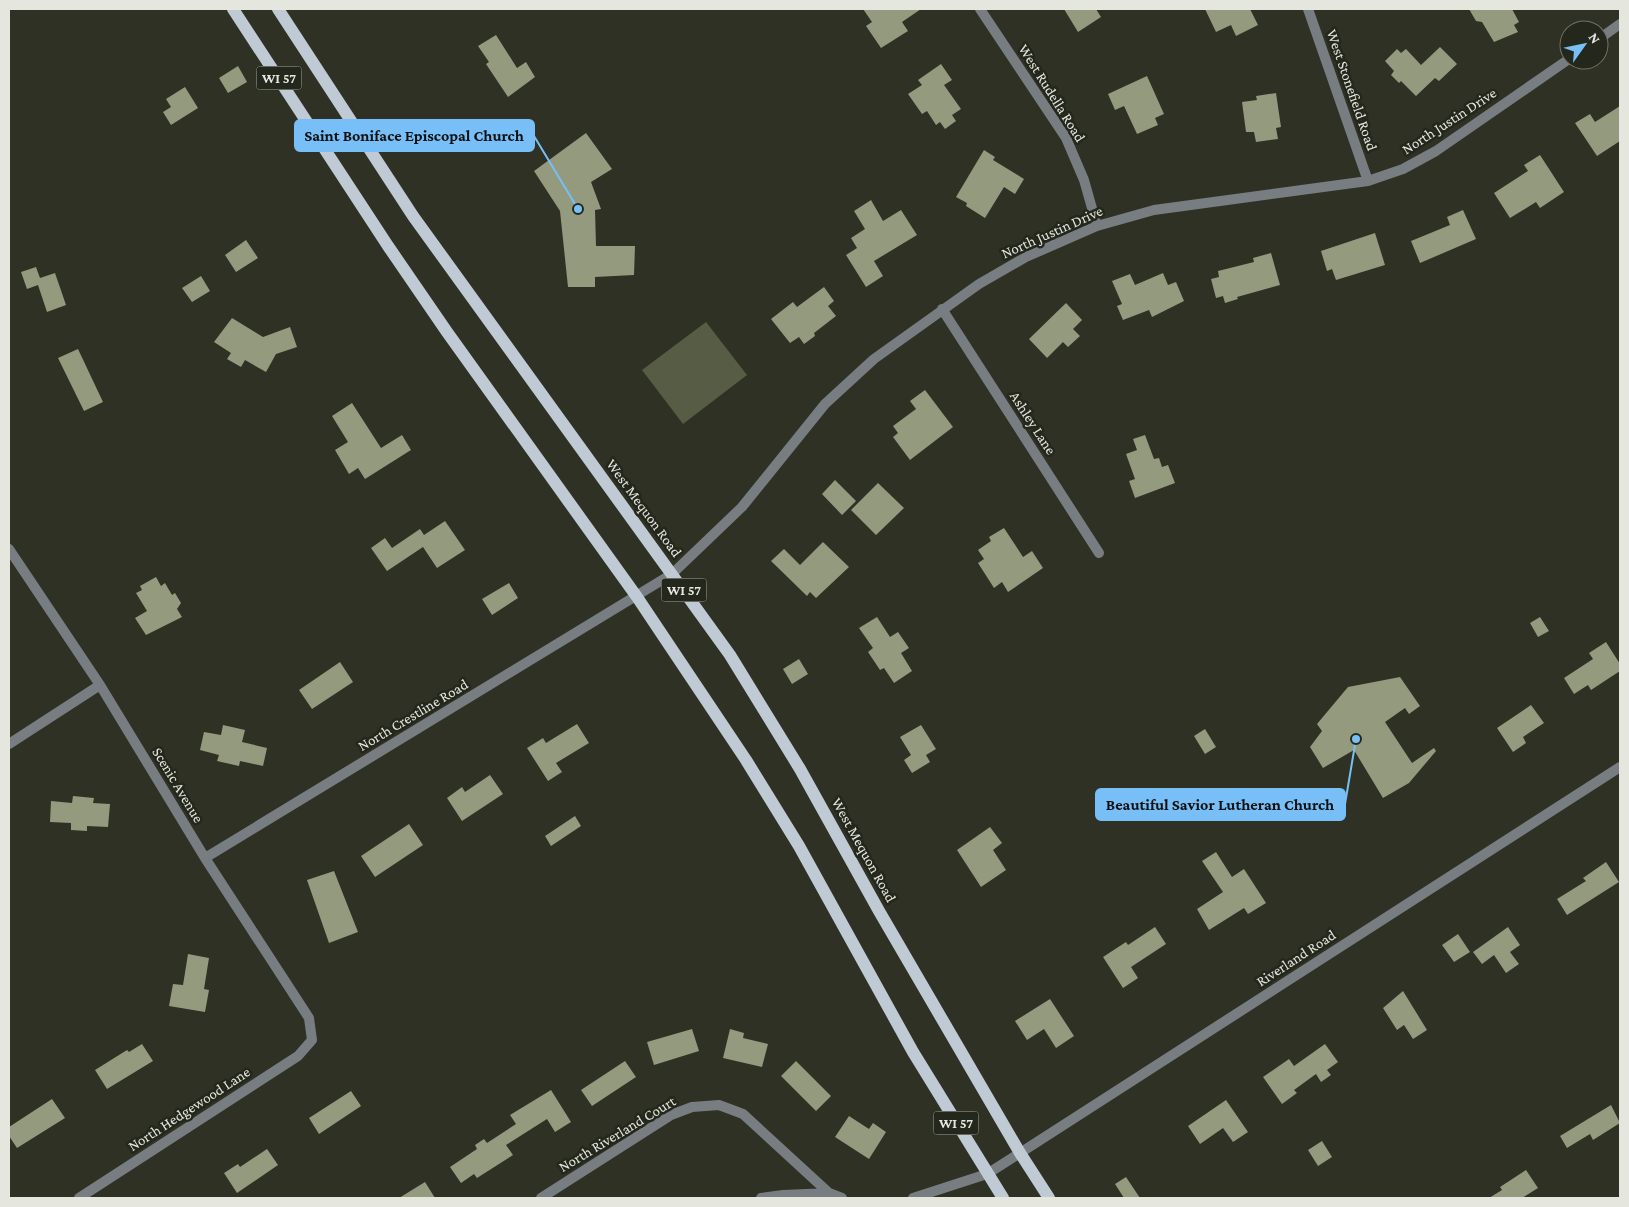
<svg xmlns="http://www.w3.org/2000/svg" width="1629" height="1207" viewBox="0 0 1629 1207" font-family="'Crimson Pro',serif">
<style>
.green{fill:#575c44}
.building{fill:#949a7e}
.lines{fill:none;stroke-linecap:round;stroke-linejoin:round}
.street{stroke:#777d81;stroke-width:10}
.primary{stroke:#bfcad4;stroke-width:12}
.labels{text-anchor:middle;stroke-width:5;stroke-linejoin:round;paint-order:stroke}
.shield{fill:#24271b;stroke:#abada4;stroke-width:1}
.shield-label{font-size:14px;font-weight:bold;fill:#e5e6de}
.street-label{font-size:15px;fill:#e5e6de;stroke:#24271b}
.leader{fill:none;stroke:#78bff8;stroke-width:2}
.callout-dot{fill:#78bff8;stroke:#24271b;stroke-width:2}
.callout{fill:#78bff8;stroke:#78bff8;stroke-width:2}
.callout-label{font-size:16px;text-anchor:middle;font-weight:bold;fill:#111}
</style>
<rect width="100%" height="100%" fill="#2e3124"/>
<path class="green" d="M706,322L747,375L683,424L642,370Z"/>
<path class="building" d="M863,9H921L902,22L908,31L881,48L866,26L872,22Z
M1064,9H1096L1101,17L1078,32Z
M1205,9H1250L1258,25L1236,36L1231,25L1216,32Z
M1469,9H1512L1519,22L1514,25L1518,32L1494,42L1482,22L1476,21Z
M496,35L517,68L526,62L535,77L508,97L486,64L489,62L478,46Z
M1440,47L1457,64L1439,81L1435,78L1416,96L1401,81L1399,83L1391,75L1394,71L1385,61L1397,49L1401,53L1406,49L1421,65Z
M941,64L952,80L944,85L961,109L952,115L956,121L945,129L940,122L936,125L927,111L922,114L908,94L922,85L918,80Z
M238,66L247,82L228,93L219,78Z
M1147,76L1164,114L1155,118L1158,125L1137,134L1124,106L1115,110L1108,94Z
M185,87L198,108L171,125L163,112L171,107L166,99Z
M1276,93L1281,127L1276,128L1278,139L1256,142L1254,132H1246L1242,102L1257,100L1256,96Z
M1620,106V141L1597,156L1575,123L1590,114L1595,122Z
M586,133L612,169L591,182L601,209L595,210L596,246H635L634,275L595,277V287H568L560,211L534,171Z
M984,150L995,157L993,160L1024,179L1015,194L1004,187L985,218L966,206L967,203L956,197Z
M1540,155L1564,192L1540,208L1536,202L1510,218L1494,193L1528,171L1524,165Z
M871,200L883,221L901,210L917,235L874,261L883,276L866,287L846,255L857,248L851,238L865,229L854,211Z
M1463,210L1476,239L1420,263L1411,241L1450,225L1447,217Z
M1375,233L1385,265L1336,280L1332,269L1327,271L1321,251Z
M246,240L258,258L236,272L225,255Z
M1271,253L1280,285L1237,297L1238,299L1225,303L1223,296L1216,298L1211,279L1219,277L1218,271L1254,262L1253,258Z
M36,267L40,278L55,273L66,305L47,312L38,285L27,289L21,272Z
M1163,273L1168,285L1176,282L1184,301L1152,317L1149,310L1123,320L1117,306L1122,304L1112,281L1130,274L1135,285Z
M201,276L210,291L192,302L182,288Z
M824,287L834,301L828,306L836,316L814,333L815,336L804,344L799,337L790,343L771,319L793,302L797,307Z
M1066,303L1082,320L1073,329L1080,336L1068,347L1063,342L1047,358L1029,339Z
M232,318L263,337L290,327L297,347L276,354L266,372L245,360L241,367L227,359L231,353L214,342Z
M78,349L103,402L84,411L58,358Z
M925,390L953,427L910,460L893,437L898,433L893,426L916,409L910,401Z
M352,403L381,448L402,435L411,450L365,479L358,468L349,474L335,450L348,442L332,416Z
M1145,435L1154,459L1159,458L1162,467L1168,465L1175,483L1135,498L1129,481L1135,479L1126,454L1137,450L1133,439Z
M835,480L856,501L842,515L822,494Z
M878,483L904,508L876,535L851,510Z
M445,521L465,550L437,568L423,547L387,571L371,548L385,538L392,548L420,529L424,535Z
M1004,528L1023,557L1032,551L1043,568L1008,592L1002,582L994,588L978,563L984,559L978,550L991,541L989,537Z
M823,542L849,567L816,598L810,592L807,596L771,561L784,549L800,565Z
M156,577L161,586L165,583L172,595L175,593L181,603L177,609L182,617L146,635L135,618L147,611L136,593L142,590L140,586Z
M509,583L518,598L492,615L482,599Z
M877,617L890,637L898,632L909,648L901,653L912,671L894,683L884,668L880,670L868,652L873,648L859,628Z
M1540,617L1549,631L1538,637L1530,623Z
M1606,642L1620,664V671L1591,690L1588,685L1574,694L1564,678L1593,659L1589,653Z
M799,659L808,674L792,684L783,669Z
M340,662L353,682L312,709L299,690Z
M1400,677L1420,706L1409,714L1405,708L1385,722L1412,763L1434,748L1436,751L1409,783L1383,798L1354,750L1323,768L1310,747L1322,731L1317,724L1348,687Z
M1531,705L1544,723L1523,737L1526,743L1513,752L1497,728Z
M577,724L589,743L556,763L562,772L548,781L527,748L543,738L546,743Z
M223,725L245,730L242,742L267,748L263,766L240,761L239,766L217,761L219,755L200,750L204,732L221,735Z
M921,725L936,749L926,755L930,762L912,773L904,760L911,755L900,737Z
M1205,729L1216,747L1205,754L1194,736Z
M490,775L503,794L462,821L447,798L462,787L465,792Z
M73,796L94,798L93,803L110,804L108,827L87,826V831L71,830V823L50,822L51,801L72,803Z
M575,816L581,826L551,846L545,836Z
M409,824L423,845L375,877L361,856Z
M990,827L1002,843L993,850L1006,870L981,887L957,850Z
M1216,852L1232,877L1244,869L1266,903L1248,914L1244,908L1209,930L1197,909L1223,892L1202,861Z
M1606,862L1619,882L1567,915L1557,899L1586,881L1583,878Z
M334,871L358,932L329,943L307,880Z
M1155,927L1166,944L1131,967L1138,978L1123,988L1103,957L1126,942L1128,945Z
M1508,927L1520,945L1510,952L1519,964L1506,973L1494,955L1482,964L1473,952Z
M1458,934L1470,952L1454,962L1442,945Z
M188,954L209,958L204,989L209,990L205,1012L169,1006L173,984L183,985Z
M1403,991L1427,1030L1413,1039L1404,1025L1397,1030L1383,1008Z
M1050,999L1074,1036L1056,1048L1044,1029L1027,1040L1015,1021Z
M692,1029L699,1051L654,1065L647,1042Z
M730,1029L744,1033L743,1038L768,1044L762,1067L723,1058Z
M142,1044L153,1061L107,1089L95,1070L127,1050L129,1052Z
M1325,1044L1338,1062L1327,1070L1331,1075L1321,1082L1316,1074L1294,1090L1297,1093L1282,1104L1263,1077L1289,1059L1294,1066Z
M625,1061L636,1077L592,1106L581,1090Z
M796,1061L831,1096L816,1111L781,1076Z
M551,1090L571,1122L555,1132L547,1119L506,1145L513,1155L477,1178L474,1174L461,1183L450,1167L477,1149L475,1145L484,1139L487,1143L516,1124L510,1115Z
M351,1091L361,1106L319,1134L309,1118Z
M52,1099L65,1118L17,1148L9,1136V1127Z
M1226,1100L1248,1132L1233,1142L1223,1128L1200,1144L1188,1126Z
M1611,1105L1620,1123L1593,1140L1590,1134L1567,1148L1560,1136Z
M849,1116L869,1129L873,1123L886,1132L869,1159L835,1137Z
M1322,1141L1332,1157L1318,1166L1308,1150Z
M267,1149L278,1165L237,1193L224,1173L238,1164L240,1167Z
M1526,1170L1538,1188L1522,1198H1489L1502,1190L1500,1187Z
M1126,1177L1140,1198H1124L1115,1184Z
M425,1182L435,1198H399Z"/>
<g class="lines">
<path class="street" d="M980,9L1066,138L1084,180L1097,226
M1308,9L1368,181
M1599,39L1620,24
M942,309L1099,553
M9,549L100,685L205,858L309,1018L312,1040L298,1056L79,1198
M9,744L100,685
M205,858L672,574L742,507L825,404L874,359L979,284L1026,257L1097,226L1154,210L1368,181L1403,169L1436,151L1569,59
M829,1193L842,1198
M541,1198L671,1115L692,1107L719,1105L743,1114L829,1193L783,1195L761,1198
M913,1198L987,1174L1020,1153L1620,767"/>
<path class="primary" d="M233,9L388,246L447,332L637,597L746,760L799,846L913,1052L1003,1198
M278,9L413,216L730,655L800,769L879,911L1020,1153L1049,1198"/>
</g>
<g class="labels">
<g class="shield">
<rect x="256.5" y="66.5" width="45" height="23" rx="4"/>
<rect x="661.5" y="578.5" width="45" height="23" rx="4"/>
<rect x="933.5" y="1111.5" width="45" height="23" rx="4"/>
</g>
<g class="shield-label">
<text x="279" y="83">WI 57</text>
<text x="684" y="595">WI 57</text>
<text x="956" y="1128">WI 57</text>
</g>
<g class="street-label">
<text transform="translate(1352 90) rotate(71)" y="5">West Stonefield Road</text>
<text transform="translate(1052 93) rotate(58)" y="5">West Rudella Road</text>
<text transform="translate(1449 121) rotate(-33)" y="5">North Justin Drive</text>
<text transform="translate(1052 232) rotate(-24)" y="5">North Justin Drive</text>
<text transform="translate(1033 423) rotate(57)" y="5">Ashley Lane</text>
<text transform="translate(644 508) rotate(54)" y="5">West Mequon Road</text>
<text transform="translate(413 715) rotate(-31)" y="5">North Crestline Road</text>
<text transform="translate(178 785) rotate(59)" y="5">Scenic Avenue</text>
<text transform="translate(864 850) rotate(61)" y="5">West Mequon Road</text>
<text transform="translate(1296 958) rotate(-33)" y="5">Riverland Road</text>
<text transform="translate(189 1109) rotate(-33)" y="5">North Hedgewood Lane</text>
<text transform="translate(617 1134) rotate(-31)" y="5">North Riverland Court</text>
</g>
</g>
<path class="leader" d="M578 209L534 136M1356 739L1345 804"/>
<g class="callout-dot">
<circle cx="578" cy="209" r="5"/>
<circle cx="1356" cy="739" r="5"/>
</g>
<g class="callout">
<rect x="295" y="120" width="239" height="31" rx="5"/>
<rect x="1096" y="789" width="249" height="31" rx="5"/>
</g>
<g class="callout-label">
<text x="414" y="141">Saint Boniface Episcopal Church</text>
<text x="1220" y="810">Beautiful Savior Lutheran Church</text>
</g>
<rect width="1629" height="1207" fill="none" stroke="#e5e6de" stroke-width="20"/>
<g transform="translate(1584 45) rotate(57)"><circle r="24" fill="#24271b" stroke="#717369"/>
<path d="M0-4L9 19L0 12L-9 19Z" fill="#78bff8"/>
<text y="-8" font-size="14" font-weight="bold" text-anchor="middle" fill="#e5e6de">N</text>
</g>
</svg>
